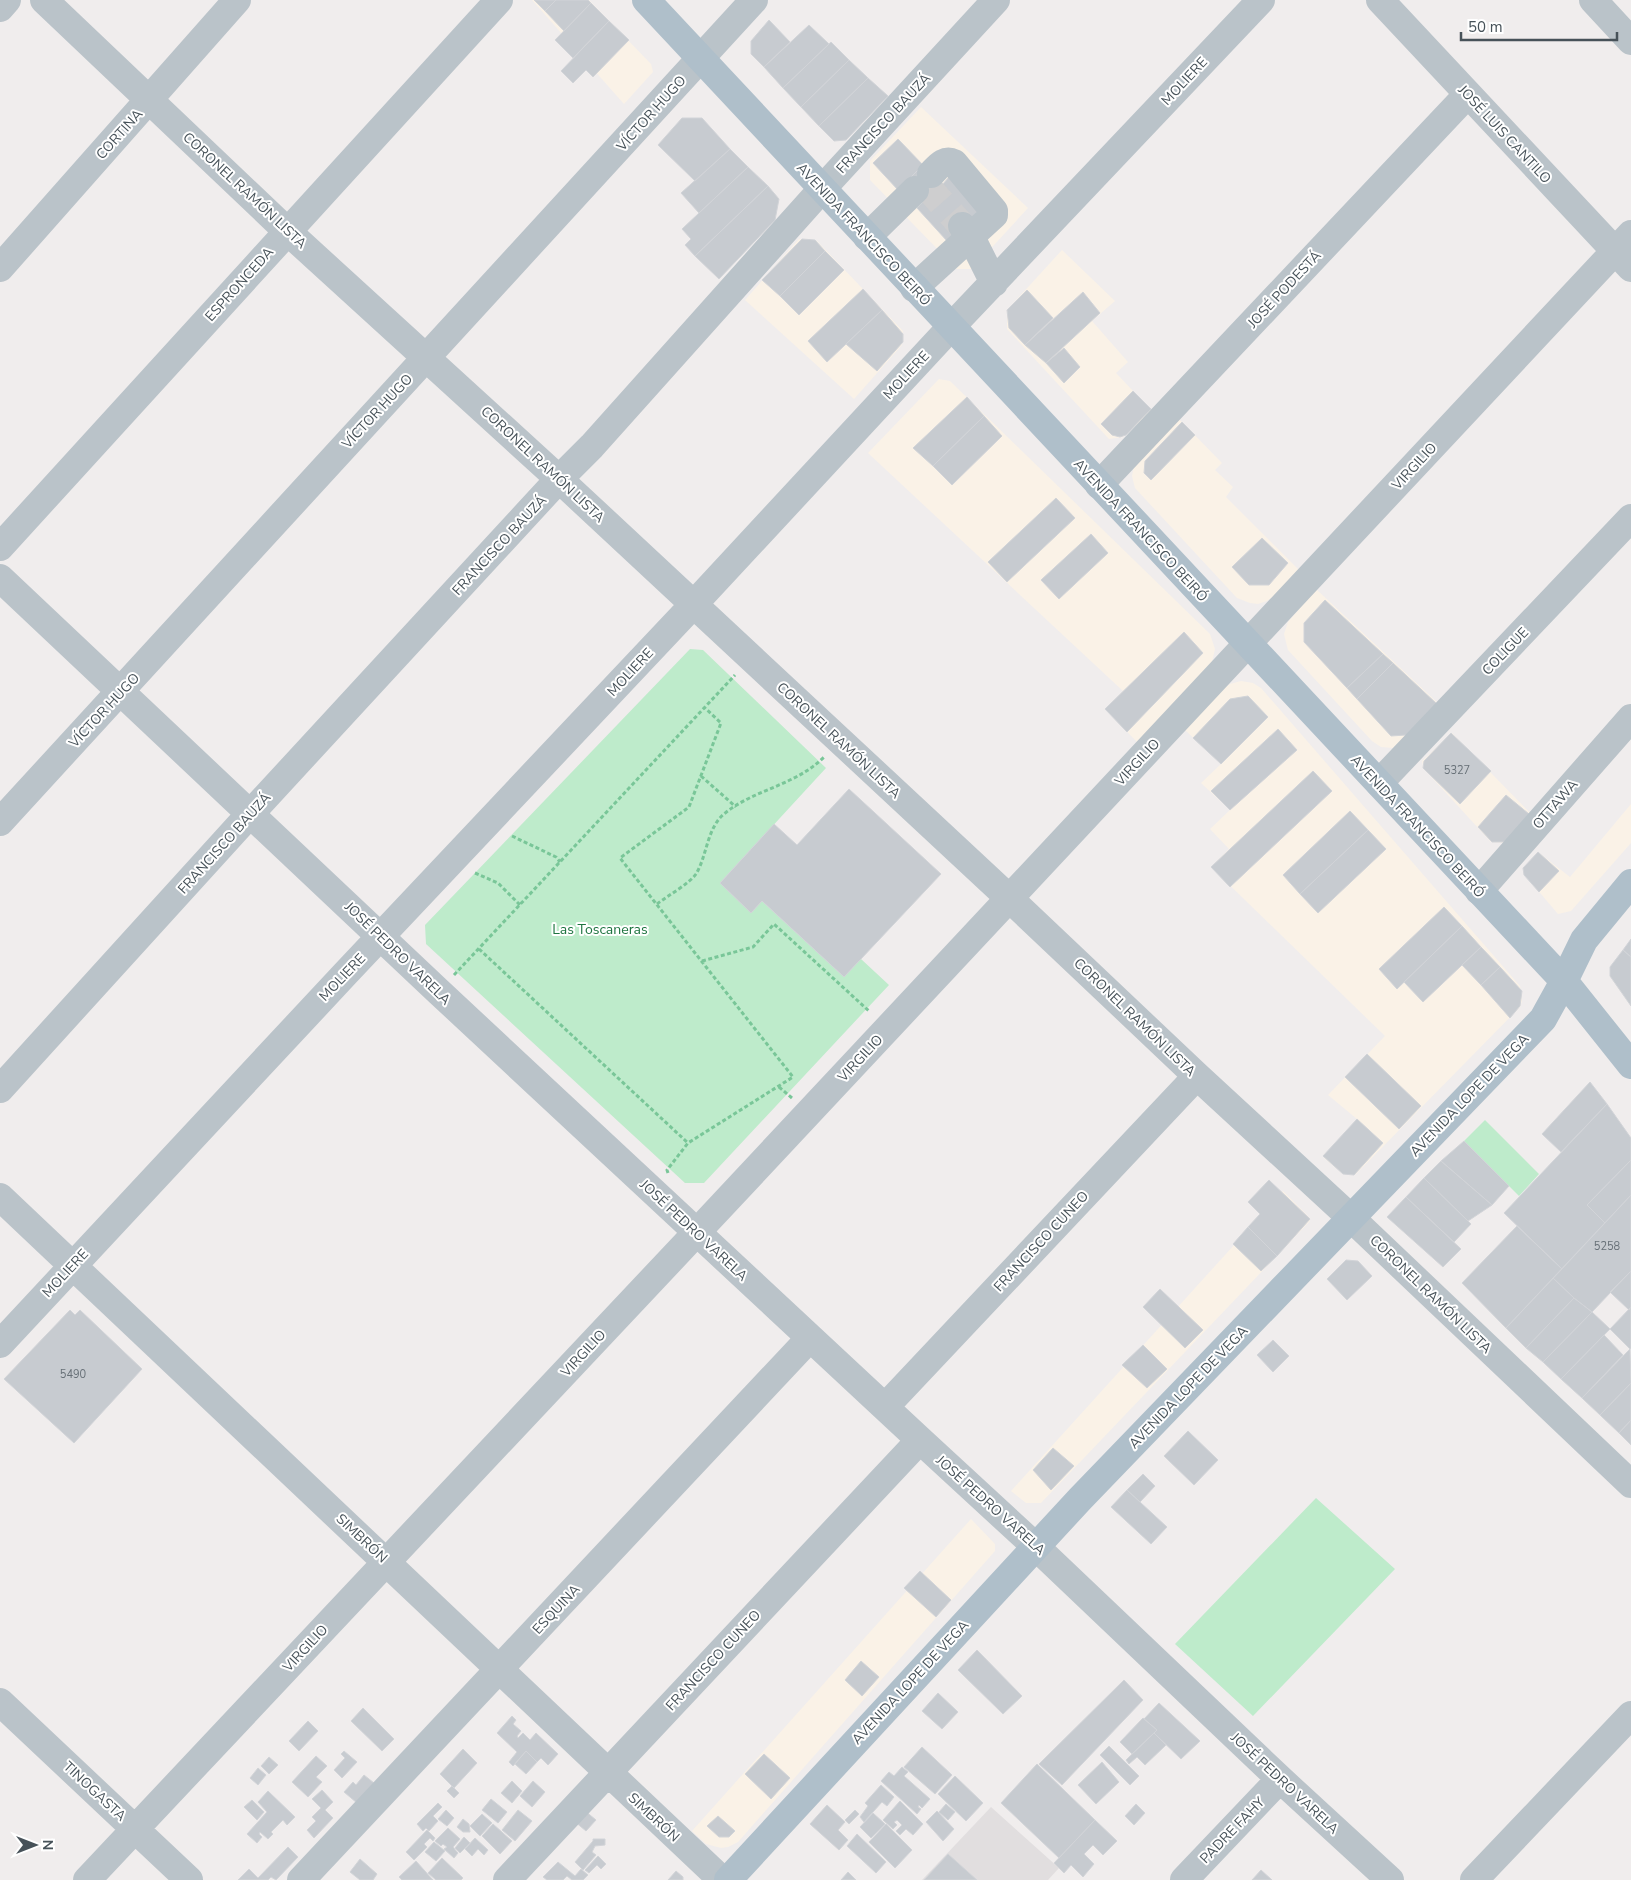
<svg xmlns="http://www.w3.org/2000/svg" width="1631" height="1880" viewBox="0 0 1631 1880" font-family="'Nunito Sans',sans-serif">
<style>
.commercial{fill:#faf2e7}
.education{fill:#e1dedf}
.green{fill:#beebcb}
.building{fill:#c7cbd0;stroke:#d2d4d8}
.lines{fill:none;stroke-linecap:round;stroke-linejoin:round}
.minor-tunnel{stroke:#cececf;stroke-width:28;stroke-dasharray:28 14;stroke-linecap:butt}
.path{stroke:#79c698;stroke-width:3;stroke-dasharray:4 2.5;stroke-linecap:butt}
.minor{stroke:#bac3c9;stroke-width:28}
.major{stroke:#afbfca;stroke-width:28}
.labels{text-anchor:middle;stroke-width:4;stroke-linejoin:round;paint-order:stroke}
.number-label{font-size:11px;fill:#677077}
.street-label{font-size:14px;fill:#475259;stroke:#fff}
.park-label{font-size:14px;fill:#1e7440;stroke:#fff}
</style>
<rect width="100%" height="100%" fill="#f0eded"/>
<path class="commercial" d="M532,0H589L651,64L653,72L624,104Z
M921,107L1028,208L972,269H957L870,180V161Z
M799,239L817,241L903,331L902,345L854,399L745,300Z
M1062,250L1115,301L1092,321L1128,362L1116,373L1152,411L1123,437L1109,439L1007,329V310Z
M939,379L950,381L1210,634L1215,649L1212,662L1138,743L1105,709L1123,691L868,453Z
M1178,418L1222,463L1215,470L1233,487L1226,497L1299,570L1274,596L1267,601L1258,604L1250,603L1237,598L1135,488L1132,476L1134,466Z
M1316,589L1441,706L1393,748L1381,747L1372,741L1288,650L1284,634L1288,622Z
M1241,681L1253,683L1261,688L1520,986L1522,1001L1520,1007L1356,1174L1342,1173L1324,1158L1357,1119L1328,1095L1385,1036L1211,867L1229,849L1210,829L1230,810L1201,783L1221,764L1185,730L1224,688L1230,684Z
M1452,733L1531,814L1506,843L1491,842L1424,769L1422,761Z
M1631,804V843L1571,911L1558,914L1524,874L1523,870L1538,852L1570,877Z
M1283,1191L1308,1216L1310,1221L1041,1503H1026L1011,1491Z
M971,1519L995,1544V1551L738,1842L728,1847L721,1848L706,1844L692,1831Z"/>
<path class="education" d="M991,1807L1059,1868L1048,1880H922Z"/>
<path class="green" d="M690,649L703,650L826,768L720,883L751,913L762,901L844,977L861,959L889,985L704,1183H685L426,944L425,925Z
M1485,1120L1539,1174L1519,1196L1464,1141Z
M1316,1498L1395,1569L1253,1716L1175,1644Z"/>
<path class="building" d="M534,0H556L545,11Z
M556,0H588L591,3L564,31L545,11Z
M591,3L609,21L573,58L555,40Z
M769,20L790,42L764,67L751,54V41Z
M609,21L629,40L593,77L586,70L573,83L561,71Z
M809,25L829,44L783,88L764,67Z
M831,42L849,60L801,107L783,88Z
M849,60L868,78L819,126L801,107Z
M868,78L888,96L846,140L834,141L819,126Z
M682,118H702L730,149L695,181L658,145Z
M898,139L923,165L898,190L873,163Z
M730,149L748,167L699,213L681,193Z
M923,165L942,185L949,177L980,210L947,241L917,208L925,200L907,181Z
M748,167L768,186L695,256L685,245L691,239L682,229Z
M768,186L779,199L775,220L719,279L695,256Z
M802,239L815,240L825,251L780,296L762,280Z
M825,251L844,270L799,315L780,296Z
M863,289L882,310L827,362L808,341Z
M1027,290L1053,318L1025,345L1009,328L1007,310Z
M1083,292L1100,313L1046,363L1025,345Z
M882,310L903,334V342L877,371L846,344Z
M1064,348L1080,367L1064,383L1046,363Z
M1133,391L1151,409L1126,435L1120,437L1112,435L1101,424Z
M967,397L984,416L933,466L913,448Z
M984,416L1002,436L952,485L933,466Z
M1182,422L1195,435L1151,480L1144,473L1145,461Z
M1056,498L1075,518L1007,582L988,562Z
M1091,534L1108,553L1059,599L1041,580Z
M1262,538L1288,563L1269,585H1249L1232,567Z
M1325,600L1383,654L1347,688L1304,642V623Z
M1184,632L1203,653L1127,732L1105,709Z
M1383,654L1393,663L1357,699L1347,688Z
M1393,663L1437,704L1406,735L1391,736L1357,699Z
M1248,696L1268,717L1221,764L1193,738L1230,699Z
M1278,729L1297,750L1230,810L1211,791Z
M1451,733L1491,771L1460,804L1423,768L1424,761Z
M1313,771L1332,791L1230,887L1211,867Z
M849,789L941,874L844,977L762,901L751,913L720,883L774,824L797,845Z
M1506,795L1529,814L1505,842H1492L1478,827Z
M1350,811L1368,830L1300,894L1283,875Z
M1368,830L1386,849L1318,913L1300,894Z
M1538,852L1559,871L1539,892L1524,875L1523,868Z
M1444,907L1462,926L1397,989L1379,969Z
M1462,926L1481,947L1423,1002L1404,982Z
M1631,939V957L1623,950Z
M1481,947L1500,967L1481,985L1462,965Z
M1623,950L1631,957V1006L1610,976V967Z
M1500,967L1522,991L1520,1006L1510,1018L1481,985Z
M1367,1054L1421,1106L1399,1129L1345,1077Z
M1590,1082L1607,1104L1561,1152L1542,1134Z
M1607,1104L1631,1138V1160L1587,1205L1605,1223L1562,1269L1504,1213Z
M1357,1119L1383,1143L1354,1175L1343,1174L1323,1156Z
M1464,1141L1509,1186L1492,1205L1441,1161Z
M1631,1160V1195L1605,1223L1587,1205Z
M1441,1161L1492,1205L1468,1221L1424,1178Z
M1424,1178L1471,1224L1454,1242L1406,1197Z
M1269,1180L1310,1219L1277,1256L1248,1227L1260,1214L1248,1202Z
M1631,1195V1271L1592,1312L1574,1298L1553,1278Z
M1406,1197L1461,1249L1443,1267L1387,1217Z
M1517,1226L1562,1269L1506,1328L1462,1283Z
M1248,1227L1277,1256L1261,1271L1233,1244Z
M1346,1260L1358,1261L1372,1276L1347,1300L1327,1279Z
M1631,1271V1307L1629,1310L1610,1292Z
M1553,1278L1574,1298L1526,1348L1506,1328Z
M1160,1289L1203,1330L1185,1348L1143,1307Z
M1574,1298L1592,1312L1543,1362L1526,1348Z
M1631,1307V1348L1630,1349L1610,1329Z
M70,1310L75,1315L80,1310L142,1369L74,1443L4,1379Z
M1592,1312L1610,1329L1561,1379L1543,1362Z
M1604,1335L1623,1355L1582,1398L1561,1379Z
M1273,1340L1289,1356L1273,1372L1257,1355Z
M1143,1345L1167,1369L1147,1388L1122,1365Z
M1630,1349L1631,1383L1600,1415L1582,1398Z
M1631,1383V1420L1619,1433L1600,1415Z
M1631,1420V1445L1619,1433Z
M1188,1431L1218,1460L1194,1485L1164,1456Z
M1053,1448L1074,1466L1051,1490L1033,1470Z
M1143,1474L1155,1486L1140,1502L1127,1490Z
M1127,1490L1167,1527L1151,1544L1111,1507Z
M920,1571L951,1600L936,1617L904,1588Z
M977,1650L1022,1696L1003,1714L958,1670Z
M861,1661L879,1677L862,1696L845,1680Z
M1124,1680L1143,1700L1062,1785L1039,1764Z
M938,1693L958,1712L942,1729L922,1711Z
M1159,1703L1200,1741L1181,1759L1154,1733L1157,1730L1144,1719Z
M363,1708L394,1739L382,1751L351,1721Z
M512,1716L516,1720L513,1724L521,1731L517,1736L518,1738L523,1733L530,1740L536,1733L558,1754L548,1765L541,1758L537,1762L526,1751L513,1766L509,1762L517,1752L497,1733Z
M1143,1718L1157,1730L1132,1754L1120,1742Z
M308,1721L318,1731L299,1751L289,1741Z
M1154,1733L1166,1745L1145,1765L1137,1757L1129,1764L1126,1760Z
M1109,1746L1139,1776L1130,1785L1100,1755Z
M922,1747L952,1775L935,1794L904,1767Z
M463,1749L477,1763L454,1788L440,1774Z
M344,1751L357,1762L342,1778L334,1770L345,1758L341,1754Z
M526,1751L537,1762L526,1774L515,1764Z
M764,1754L790,1778L771,1799L745,1774Z
M316,1756L327,1766L316,1777L322,1782L308,1797L292,1782Z
M269,1757L278,1765L269,1774L261,1766Z
M1102,1762L1119,1782L1096,1804L1078,1785Z
M1037,1764L1095,1820L1059,1858L1001,1803Z
M902,1767L908,1772L904,1776L930,1799L922,1808L919,1805L918,1807L921,1809L917,1814L881,1781L889,1772L894,1776Z
M258,1768L266,1775L258,1785L250,1778Z
M364,1775L374,1783L357,1803L344,1792L353,1782L356,1785Z
M955,1776L983,1803L966,1821L938,1794Z
M512,1781L522,1791L512,1803L501,1793Z
M533,1781L545,1792L532,1807L520,1796Z
M881,1785L894,1797L887,1806L882,1802L864,1822L860,1817L868,1806L865,1803Z
M452,1786L459,1793L454,1798L447,1791Z
M322,1790L333,1802L325,1810L333,1818L314,1838L307,1830L316,1821L312,1817L321,1808L312,1799Z
M268,1791L295,1817L287,1825L283,1820L271,1832L273,1834L268,1839L260,1832L259,1834L262,1837L257,1843L247,1834L267,1812L258,1802Z
M491,1799L507,1812L498,1823L482,1810Z
M252,1800L264,1812L257,1820L244,1807Z
M900,1801L923,1824L913,1835L906,1829L900,1835L896,1831L902,1825L897,1820L894,1822L897,1825L893,1829L883,1820Z
M438,1803L442,1807L433,1816L438,1821L429,1831L426,1828L423,1831L417,1824Z
M946,1804L955,1812L948,1820L939,1812Z
M1136,1804L1145,1813L1134,1825L1125,1816Z
M827,1805L845,1822L838,1830L848,1840L839,1850L810,1824Z
M446,1810L454,1818L447,1826L438,1819Z
M518,1810L532,1821L515,1841L502,1830Z
M584,1810L596,1820L586,1831L574,1821Z
M855,1810L859,1814L849,1824L845,1820Z
M937,1811L954,1829L943,1841L926,1822Z
M873,1813L885,1824L871,1838L860,1827Z
M482,1814L492,1823L480,1836L470,1826Z
M718,1816L735,1831L729,1837H719L707,1826Z
M463,1819L469,1824L470,1832H463L457,1827Z
M1095,1820L1117,1841L1103,1855L1093,1845L1084,1854L1094,1864L1083,1877L1071,1865L1064,1873L1054,1863Z
M493,1824L512,1841L500,1854L482,1836Z
M886,1824L912,1850L895,1868L869,1842Z
M448,1828L460,1839L453,1847L458,1853L454,1858L444,1849L447,1847L443,1844L441,1846L435,1841Z
M427,1830L435,1838L433,1841L430,1838L424,1844L427,1847L414,1860L406,1852Z
M857,1834L886,1862L876,1873L847,1846Z
M464,1837L470,1843L460,1853L455,1848Z
M475,1838L488,1850L484,1855L478,1849L472,1856L465,1849Z
M593,1839H605V1845L595,1846L592,1852L596,1855L583,1870L575,1862L593,1841Z
M434,1842L445,1851L436,1861L425,1852Z
M288,1847L298,1857L276,1880L271,1877L268,1880H238L249,1869L258,1878Z
M948,1854L977,1880H924Z
M598,1856L606,1864L601,1869L597,1865L589,1873L585,1870Z
M442,1858L463,1878L461,1880H436L428,1873Z
M360,1859L377,1874L373,1880H360L350,1872Z
M416,1861L433,1880H402L399,1877Z
M558,1862L575,1876L581,1869L588,1875L583,1880H572L567,1876L563,1880H547L543,1877Z
M1261,1870L1272,1880H1252Z
M676,1871L683,1877V1880H668Z
M848,1872L856,1880H841Z"/>
<g class="lines">
<path class="minor-tunnel" d="M923,182L962,226"/>
<path class="path" d="M701,776L736,807
M512,836L556,857L560,862
M475,873L498,883L520,905
M657,904C667,896 689,884 696,874C707,856 707,828 724,814C754,789 795,786 824,757
M479,949L688,1143
M702,961L753,947L774,924L870,1012
M454,975L735,675
M779,1087L792,1098
M668,1173L667,1170L688,1143L793,1077L620,858L689,807L721,723L705,708"/>
<path class="minor" d="M44,0L287,231L559,479L1009,898L1197,1076L1351,1218L1631,1484
M1380,0L1631,268
M1593,0L1631,41
M0,8L7,0
M962,226L971,237L994,283
M867,237L915,190
M0,268L237,0
M914,288L994,215V211L954,163C944,158 938,167 931,174
M1099,485L1468,94
M0,547L499,0
M0,578L439,992L920,1440L1035,1546L1280,1779L1390,1880
M1379,783L1631,518
M0,822L754,0
M1479,891L1631,718
M0,1089L250,814L559,479L592,446L822,189L996,0
M0,1197L722,1880
M0,1344L345,974L693,605L951,327L1261,0
M885,1407L1197,1076
M0,1702L189,1880
M87,1880L697,1232L1631,234
M301,1880L810,1338
M507,1880L920,1440
M1184,1880L1280,1779
M1474,1880L1631,1715"/>
<path class="major" d="M646,0L1564,981L1631,1065
M728,1880L1080,1499L1543,1019L1564,981L1584,940L1631,883"/>
</g>
<g class="labels">
<g class="number-label">
<text x="1457" y="774">5327</text>
<text x="1607" y="1250">5258</text>
<text x="73" y="1378">5490</text>
</g>
<g class="street-label">
<text transform="translate(1184 81) rotate(-47)" y="5">MOLIERE</text>
<text transform="translate(651 113) rotate(-48)" y="5">VÍCTOR HUGO</text>
<text transform="translate(883 123) rotate(-47)" y="5">FRANCISCO BAUZÁ</text>
<text transform="translate(119 134) rotate(-48)" y="5">CORTINA</text>
<text transform="translate(1505 134) rotate(47)" y="5">JOSÉ LUIS CANTILO</text>
<text transform="translate(245 190) rotate(43)" y="5">CORONEL RAMÓN LISTA</text>
<text transform="translate(864 234) rotate(47)" y="5">AVENIDA FRANCISCO BEIRÓ</text>
<text transform="translate(239 284) rotate(-48)" y="5">ESPRONCEDA</text>
<text transform="translate(1284 289) rotate(-47)" y="5">JOSÉ PODESTÁ</text>
<text transform="translate(906 375) rotate(-47)" y="5">MOLIERE</text>
<text transform="translate(377 411) rotate(-47)" y="5">VÍCTOR HUGO</text>
<text transform="translate(543 464) rotate(43)" y="5">CORONEL RAMÓN LISTA</text>
<text transform="translate(1414 466) rotate(-47)" y="5">VIRGILIO</text>
<text transform="translate(1141 530) rotate(47)" y="5">AVENIDA FRANCISCO BEIRÓ</text>
<text transform="translate(499 545) rotate(-47)" y="5">FRANCISCO BAUZÁ</text>
<text transform="translate(1505 651) rotate(-46)" y="5">COLIGUE</text>
<text transform="translate(630 672) rotate(-47)" y="5">MOLIERE</text>
<text transform="translate(104 710) rotate(-47)" y="5">VÍCTOR HUGO</text>
<text transform="translate(839 740) rotate(43)" y="5">CORONEL RAMÓN LISTA</text>
<text transform="translate(1137 762) rotate(-47)" y="5">VIRGILIO</text>
<text transform="translate(1555 804) rotate(-49)" y="5">OTTAWA</text>
<text transform="translate(1418 826) rotate(47)" y="5">AVENIDA FRANCISCO BEIRÓ</text>
<text transform="translate(224 843) rotate(-48)" y="5">FRANCISCO BAUZÁ</text>
<text transform="translate(398 953) rotate(44)" y="5">JOSÉ PEDRO VARELA</text>
<text transform="translate(342 977) rotate(-46)" y="5">MOLIERE</text>
<text transform="translate(1135 1017) rotate(44)" y="5">CORONEL RAMÓN LISTA</text>
<text transform="translate(860 1058) rotate(-47)" y="5">VIRGILIO</text>
<text transform="translate(1469 1095) rotate(-46)" y="5">AVENIDA LOPE DE VEGA</text>
<text transform="translate(694 1230) rotate(43)" y="5">JOSÉ PEDRO VARELA</text>
<text transform="translate(1041 1241) rotate(-47)" y="5">FRANCISCO CUNEO</text>
<text transform="translate(65 1273) rotate(-47)" y="5">MOLIERE</text>
<text transform="translate(1431 1294) rotate(44)" y="5">CORONEL RAMÓN LISTA</text>
<text transform="translate(583 1353) rotate(-47)" y="5">VIRGILIO</text>
<text transform="translate(1188 1387) rotate(-46)" y="5">AVENIDA LOPE DE VEGA</text>
<text transform="translate(991 1505) rotate(42)" y="5">JOSÉ PEDRO VARELA</text>
<text transform="translate(362 1538) rotate(43)" y="5">SIMBRÓN</text>
<text transform="translate(556 1609) rotate(-47)" y="5">ESQUINA</text>
<text transform="translate(305 1648) rotate(-47)" y="5">VIRGILIO</text>
<text transform="translate(713 1660) rotate(-47)" y="5">FRANCISCO CUNEO</text>
<text transform="translate(910 1682) rotate(-47)" y="5">AVENIDA LOPE DE VEGA</text>
<text transform="translate(1285 1783) rotate(43)" y="5">JOSÉ PEDRO VARELA</text>
<text transform="translate(95 1791) rotate(43)" y="5">TINOGASTA</text>
<text transform="translate(654 1817) rotate(43)" y="5">SIMBRÓN</text>
<text transform="translate(1232 1830) rotate(-46)" y="5">PADRE FAHY</text>
</g>
<g class="park-label">
<text x="600" y="934">Las Toscaneras</text>
</g>
</g>
<g transform="translate(35 1845) rotate(90)" stroke="#ffffff" stroke-width="4" paint-order="stroke">
<path d="M0-4L9 19L0 12L-9 19Z" fill="#475259"/>
<text y="-8" font-size="14" font-weight="bold" text-anchor="middle" fill="#475259">N</text>
</g>
<path d="M1461 32v8h156v-8" fill="none" stroke="#475259" stroke-width="2.5"/>
<text x="1468" y="32" font-size="15" fill="#475259" stroke="#ffffff" stroke-width="4" paint-order="stroke">50 m</text>
</svg>
